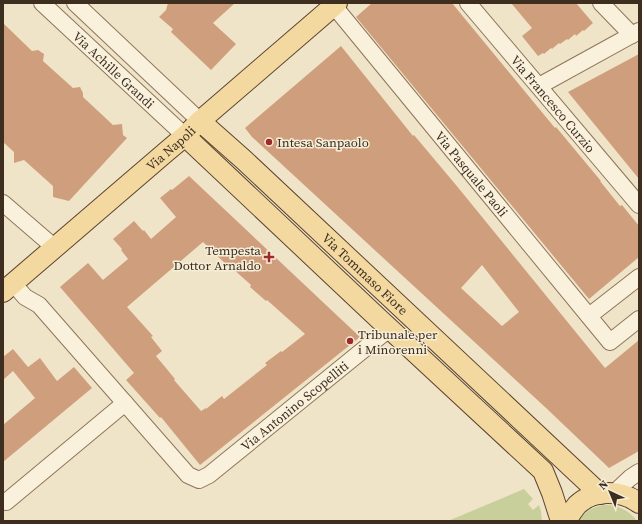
<svg xmlns="http://www.w3.org/2000/svg" width="642" height="524" viewBox="0 0 642 524" font-family="'Source Serif 4',serif">
<style>
.grass{fill:#c9cf9b}
.building{fill:#cf9f7d;fill-rule:evenodd}
.lines{fill:none;stroke-linecap:round;stroke-linejoin:round}
.minor-casing{stroke:#8d765c;stroke-width:18}
.major-casing{stroke:#5b4430;stroke-width:22}
.minor{stroke:#faf1dc;stroke-width:16}
.major{stroke:#f3d9a0;stroke-width:20}
.poi-dot{fill:#9e2a2b;stroke:#f7eed8;stroke-width:1.5}
.labels{text-anchor:middle;stroke-width:3;stroke-linejoin:round;paint-order:stroke}
.street-label{font-size:13px;fill:#3d2e20;stroke:#f7eed8}
.poi-label{font-size:13px;fill:#3d2e20;stroke:#f7eed8;text-anchor:start}
</style>
<rect width="100%" height="100%" fill="#f0e4c8"/>
<path class="grass" d="M524,489L533,499L528,504L533,510L539,505L541,511L542,521H448Z
M604,505C618,505 629,510 637,521H578C585,511 593,507 604,505Z"/>
<path class="building" d="M168,3H235L213,23L236,44L211,70L171,32L173,29L159,17L166,10Z
M372,3H452L555,128L556,127L601,181H600L620,206L622,205L639,226V257L589,299L356,17Z
M511,3H576L593,23L584,31L583,30L576,36L575,34L568,40L567,39L560,44L559,43L552,49L551,48L544,54L543,53L538,56L522,36L532,28Z
M3,23L32,51L38,50L44,54L43,61L73,88L80,87L83,93V97L113,125L122,124L123,135L127,138L69,201L53,197V186L24,160L14,163V152L3,142Z
M341,46L413,136L414,135L456,185L605,368L639,340V451L609,468L545,407L252,137L245,128ZM482,265L519,312L502,326L461,288Z
M639,54V179L568,92Z
M189,176L360,337L200,465L161,417L160,418L126,380L134,373L60,287L88,263L103,280L128,259L121,250L122,249L113,239L134,221L143,231L144,230L151,239L176,217L160,198L171,189L172,190ZM203,242L231,269L232,268L251,285L250,287L266,301L267,300L305,334L282,352L281,351L265,363L267,365L224,399L222,396L206,409V408L201,411L174,380L175,379L156,356L162,351L151,337L153,336L127,307Z
M13,349L28,367L40,358L57,381L74,367L92,388L3,462V425L35,398L13,371L3,380V357Z"/>
<g class="lines">
<g class="minor-casing">
<g id="minor">
<path id="s1" d="M42,3L185,136"/>
<path d="M75,3L200,121"/>
<path id="s2" d="M468,3L639,205"/>
<path d="M601,3L632,35"/>
<path id="s3" d="M334,6L610,342L639,319"/>
<path d="M539,86L639,31"/>
<path d="M3,203L54,247"/>
<path id="s4" d="M13,283L25,297L39,305L188,475L199,480L209,475L389,329"/>
<path d="M589,316L639,277"/>
<path d="M614,493L630,478L639,472"/>
<path d="M6,502L125,403"/>
</g>
</g>
<g class="major-casing">
<g id="major">
<path id="s5" d="M200,121L244,160L600,494"/>
<path d="M185,136L378,318L543,471L552,493L561,521"/>
<path id="s6" d="M3,292L166,152L185,136L200,121L337,3"/>
<path d="M566,521C569,516 573,510 577,505C594,489 621,490 639,503"/>
</g>
</g>
<use href="#minor" class="minor"/>
<use href="#major" class="major"/>
</g>
<g class="poi-dot">
<circle cx="269" cy="142" r="4"/>
<path d="M267 251h4v4h4v4h-4v4h-4v-4h-4v-4h4z"/>
<circle cx="350" cy="341" r="4"/>
</g>
<g class="labels">
<g class="street-label">
<text dy="5" stroke="none"><textPath href="#s1" startOffset="98">Via Achille Grandi</textPath></text>
<text dy="5" stroke="none"><textPath href="#s2" startOffset="132">Via Francesco Curzio</textPath></text>
<text dy="5" stroke="none"><textPath href="#s6" startOffset="221">Via Napoli</textPath></text>
<text dy="5" stroke="none"><textPath href="#s3" startOffset="217">Via Pasquale Paoli</textPath></text>
<text dy="5" stroke="none"><textPath href="#s5" startOffset="225">Via Tommaso Fiore</textPath></text>
<text dy="5" stroke="none"><textPath href="#s4" startOffset="394">Via Antonino Scopelliti</textPath></text>
</g>
<g class="poi-label">
<text x="277" y="147">Intesa Sanpaolo</text>
<text x="261" y="255" text-anchor="end">Tempesta<tspan x="261" dy="15">Dottor Arnaldo</tspan></text>
<text x="358" y="339">Tribunale per<tspan x="358" dy="15">i Minorenni</tspan></text>
</g>
</g>
<rect width="642" height="524" fill="none" stroke="#3d2e20" stroke-width="8"/>
<g transform="translate(610 492) rotate(316)" stroke="#f7eed8" stroke-width="3" paint-order="stroke">
<path d="M0-3L7 15L0 10L-7 15Z" fill="#3d2e20"/>
<text y="-6" font-size="11" font-weight="bold" text-anchor="middle" fill="#3d2e20">N</text>
</g>
</svg>
